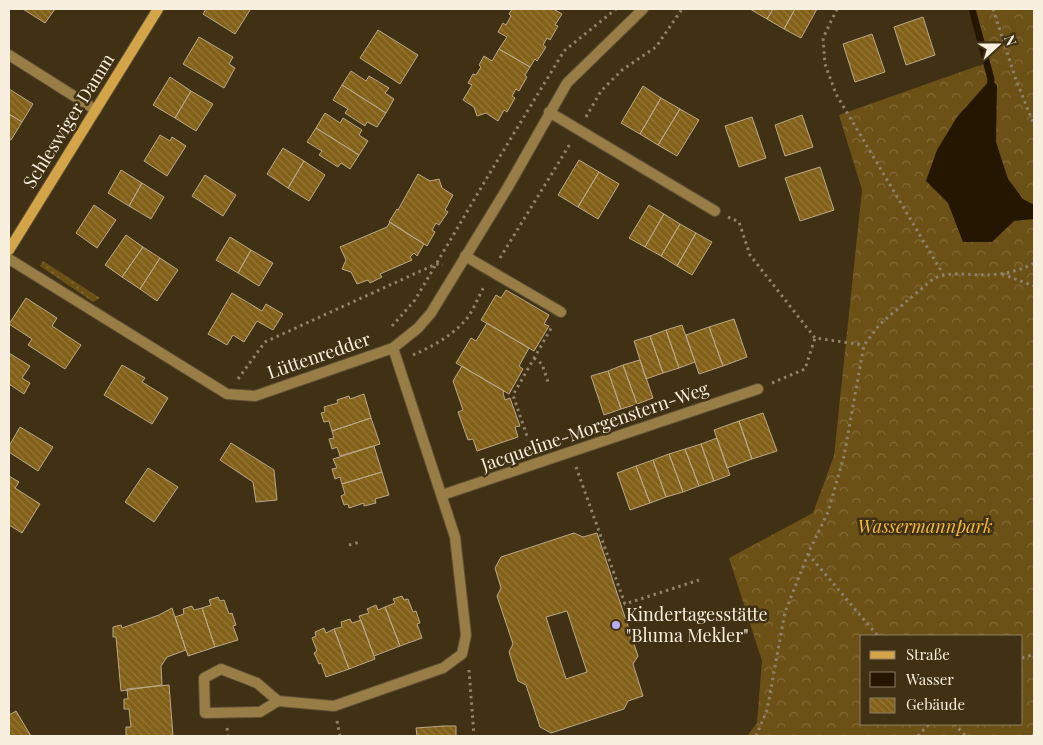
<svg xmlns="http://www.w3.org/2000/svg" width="1043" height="745" viewBox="0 0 1043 745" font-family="'Playfair Display',serif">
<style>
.grass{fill:url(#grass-dots)}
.forest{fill:url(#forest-crowns);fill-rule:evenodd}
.water{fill:#241600}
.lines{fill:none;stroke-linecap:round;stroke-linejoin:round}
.stream{stroke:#241600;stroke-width:7}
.building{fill:url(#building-back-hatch);stroke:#baa889;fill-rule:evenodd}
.lane-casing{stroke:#5d4f35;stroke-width:12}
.street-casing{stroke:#5d4f35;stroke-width:12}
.secondary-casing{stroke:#5d4f35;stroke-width:12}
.path{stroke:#8e826a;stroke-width:3;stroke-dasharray:2.5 4;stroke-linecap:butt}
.lane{stroke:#997d46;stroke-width:10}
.street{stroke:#997d46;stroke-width:10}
.secondary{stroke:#d3a548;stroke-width:10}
.poi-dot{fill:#b9abf7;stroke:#403115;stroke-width:2}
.labels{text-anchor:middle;stroke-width:5;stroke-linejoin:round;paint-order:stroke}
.street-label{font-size:18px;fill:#f8efde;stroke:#403115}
.park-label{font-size:18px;font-style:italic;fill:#f5bb3f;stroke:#403115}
.poi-label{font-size:18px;fill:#f8efde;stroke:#403115;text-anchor:start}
</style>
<defs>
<pattern id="grass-dots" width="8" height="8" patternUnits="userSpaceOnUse" patternTransform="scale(1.25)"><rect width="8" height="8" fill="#6c5116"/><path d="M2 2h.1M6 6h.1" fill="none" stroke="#826a37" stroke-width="1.8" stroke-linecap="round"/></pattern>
<pattern id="forest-crowns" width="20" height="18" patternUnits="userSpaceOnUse" patternTransform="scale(1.25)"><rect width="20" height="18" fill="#6c5116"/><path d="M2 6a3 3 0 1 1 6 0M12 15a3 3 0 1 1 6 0" fill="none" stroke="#826a37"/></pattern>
<pattern id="building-back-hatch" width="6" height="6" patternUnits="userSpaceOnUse" patternTransform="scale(1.25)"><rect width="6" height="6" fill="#826018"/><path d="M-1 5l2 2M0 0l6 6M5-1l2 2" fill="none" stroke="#947739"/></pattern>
</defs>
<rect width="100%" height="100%" fill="#403115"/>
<path class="grass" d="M43,261L100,298L93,302L40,266Z"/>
<path class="forest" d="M968,9H1034V736H747L757,723L762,661L729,558L813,513L834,456L862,190L839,115L986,63ZM862,636H1022V724H862Z"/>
<path class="water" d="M991,79L997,85L996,142L1008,179L1023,199L1034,205V219L1014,221L992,242H963L948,203L926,181L937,150L957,117Z"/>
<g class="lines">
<path class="stream" d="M972,9L991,79L990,88"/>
</g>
<path class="building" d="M23,9H55L45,23Z
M206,9H249L250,10L235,34L203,14Z
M512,9H553L562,14L555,25L558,26L550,40L547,38L543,45L546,47L537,61L535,59L530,67L499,49L507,37L498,32L503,23L506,25L511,16L509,14Z
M750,9H773L767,19Z
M773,9H795L784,29L767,19Z
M795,9H817L801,38L784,29Z
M923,17L935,55L906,65L894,27Z
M378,30L418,55L400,84L360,58Z
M872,34L885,72L855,82L843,44Z
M199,37L233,57L229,64L235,68L224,88L183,64Z
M499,49L530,67L525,75L527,77L519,91L516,89L512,96L515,98L507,112L504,110L498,121L486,113L477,116L474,107L463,100L472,85L468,83L473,74L476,75L481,67L479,65L484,56L492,61Z
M351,71L366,81L369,76L389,88L385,93L394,99L386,113L342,85Z
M170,77L191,91L175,118L153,105Z
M342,85L386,113L377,127L367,122L365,126L345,113L348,109L333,100Z
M643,86L661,98L640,134L621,123Z
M9,89L33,104L22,122L9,114Z
M191,91L213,104L196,131L175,118Z
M661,98L680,109L658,145L640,134Z
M680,109L699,120L677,156L658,145Z
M325,113L340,123L343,118L362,130L359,135L368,141L359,155L316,128Z
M9,114L22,122L11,140L9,139Z
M802,115L813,147L785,156L775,125Z
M752,117L766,158L739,167L725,126Z
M316,128L359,155L350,169L341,163L338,167L319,155L322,151L307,142Z
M160,135L170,141L172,137L186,146L167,176L144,161Z
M283,148L304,161L288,188L267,174Z
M579,160L599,172L578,207L558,195Z
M304,161L325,175L309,201L288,188Z
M820,167L834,210L800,221L785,178Z
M121,170L142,183L129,206L108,193Z
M599,172L619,184L598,219L578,207Z
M418,174L430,181L439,179L442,188L453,195L445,210L448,212L439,225L436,223L432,230L435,232L427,246L389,222L397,209L398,210Z
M205,175L236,195L223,216L192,196Z
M142,183L164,197L151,219L129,206Z
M94,205L116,220L97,248L76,233Z
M649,205L664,214L645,247L629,238Z
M664,214L680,224L661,256L645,247Z
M390,222L424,244L417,256L414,253L410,257L412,260L380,274L382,277L370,283L368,280L357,284L351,272L342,269L346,260L340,247L387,227Z
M680,224L696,233L677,266L661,256Z
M696,233L712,242L692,275L677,266Z
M126,235L143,247L122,277L105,265Z
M230,237L251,250L238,273L216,260Z
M143,247L160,258L140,289L122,277Z
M251,250L273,263L259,286L238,273Z
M160,258L178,270L157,301L140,289Z
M506,290L549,315L544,324L549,326L534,351L481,320L496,295L501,298Z
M232,293L262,311L266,304L283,314L273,330L257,321L244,342L233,335L227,345L208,334Z
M26,298L57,318L52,326L81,345L65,369L28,345L32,339L9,324Z
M734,319L747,357L723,366L709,327Z
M487,323L529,348L519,366L523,369L509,394L456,363L471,338L476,341Z
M682,325L695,362L679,368L666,330Z
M709,327L723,366L699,374L686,335Z
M666,330L679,368L663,373L650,336Z
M650,336L663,373L646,379L634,341Z
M9,353L30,366L22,378L30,383L24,394L9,384Z
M640,360L653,398L637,404L623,365Z
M122,365L145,378L142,382L168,398L152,424L104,395Z
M623,365L637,404L621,409L608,371Z
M462,366L504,391L503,393L505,400L510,398L520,426L515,427L518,437L477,451L473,439L468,440L458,412L463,410L453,381Z
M608,371L621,409L604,415L591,376Z
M364,394L371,418L332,431L329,421L324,422L321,413L325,412L324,407L338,403L337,400L349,396L350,399Z
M763,413L777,451L752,459L739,421Z
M371,418L380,444L340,456L337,447L332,449L329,439L334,438L332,431Z
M739,421L752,459L727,468L714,430Z
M20,427L53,447L38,471L9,452V446Z
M717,438L730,475L714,481L701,444Z
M231,443L274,470L277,500L256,502L253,482L220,460Z
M701,444L714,481L699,486L685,449Z
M374,446L382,472L342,484L340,477L335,479L332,469L337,468L333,459Z
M685,449L699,486L683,492L669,454Z
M669,454L683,492L666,497L653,460Z
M653,460L666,497L650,503L636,466Z
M636,466L650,503L630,510L617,473Z
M148,468L178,487L154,522L125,502Z
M382,472L389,495L375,499L376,503L364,506V503L349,508L348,504L344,505L341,496L345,494L342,484Z
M9,476L19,482L15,488L40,504L22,533L9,525Z
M574,533L583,537L597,533L638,656L633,664L643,696L628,701L624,709L551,733L540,727L526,685L518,681L509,652L513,644L497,596L501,588L495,568L501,557ZM567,611L587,672L566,679L546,617Z
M402,596L404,600L408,599L413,612L416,611L420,623L417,624L422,638L400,646L385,607L395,603L393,599Z
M218,597L220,601L224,600L229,614L232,613L236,625L233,626L238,640L215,647L202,608L211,605L209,600Z
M376,605L378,610L385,607L400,646L374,656L359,616L369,613L367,609Z
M192,606L194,610L202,608L215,647L188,656L175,617L184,614L183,609Z
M172,608L186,650L167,657L161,666L162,685L121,691L116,637H113V627L121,625L122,628L159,615Z
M350,619L352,623L361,620L375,659L349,669L334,629L342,627L341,622Z
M324,628L326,633L334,629L349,669L326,677L321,663L319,664L314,653L317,651L312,638L316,636L315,632Z
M169,685L173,736H126V727H131L129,709H124V699H128L127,689Z
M16,711L31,736H9V715Z
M444,726H456V736H417L416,728Z"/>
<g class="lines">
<g class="lane-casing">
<path id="lane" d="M465,256L561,312"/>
</g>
<g class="street-casing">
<path id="street" d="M9,55L96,110
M549,112L715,211
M9,259L227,394L255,396L393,348L418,328L431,313L508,187L567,83L643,9
M442,495L758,389
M278,701L260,712L205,713L204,678L221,669L257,683L278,701L334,706L443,668L462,654L466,635L455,537L393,348"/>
</g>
<g class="secondary-casing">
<path id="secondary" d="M9,250L158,9"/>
</g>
<path class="path" d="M837,9L823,38L825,64L836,94L943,274
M993,9L1016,80L1034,125
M586,117L601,91L622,70L656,47L682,9
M728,217L739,222L750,255L815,338L864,345
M500,258L570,144
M1002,274L1034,286
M392,326L415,300L488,176L564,51L616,9
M413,355C433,346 454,335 468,317C475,307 479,295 485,285
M534,358L542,364L549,385
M238,379L265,342L436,264L443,265
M772,383L805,369L815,338
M531,448L513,395L553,325
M576,467L625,604L699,580
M349,545L360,542
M808,554L878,636
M1022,658L1034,654
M469,670L474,736
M337,721L340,736
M954,724L966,736
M227,728L228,736
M756,736L767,710L785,612L808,554L828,512L844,456L864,345L880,324L933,279C948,271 967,275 984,275C1001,275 1020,271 1034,263
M918,736L929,724
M1033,736L1034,732"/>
<use href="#lane" class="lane"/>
<use href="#street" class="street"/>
<use href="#secondary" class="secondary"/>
</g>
<circle class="poi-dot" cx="616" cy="625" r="5"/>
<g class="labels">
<g class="street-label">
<text transform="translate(69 121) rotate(-58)" y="6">Schleswiger Damm</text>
<text transform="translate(319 356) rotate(-19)" y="6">Lüttenredder</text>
<text transform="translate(595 427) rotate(-19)" y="6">Jacqueline-Morgenstern-Weg</text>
</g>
<g class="park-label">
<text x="925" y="533">Wassermannpark</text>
</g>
<g class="poi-label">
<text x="626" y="621">Kindertagesstätte<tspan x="626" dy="21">"Bluma Mekler"</tspan></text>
</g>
</g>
<rect width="1043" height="745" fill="none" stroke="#f8efde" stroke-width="20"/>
<rect x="860" y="635" width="162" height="90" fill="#403115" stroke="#8a7d65"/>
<rect x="870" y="651" width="25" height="8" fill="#d3a548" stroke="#8a7d65"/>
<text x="906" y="660" font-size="15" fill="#f8efde">Straße</text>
<rect x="870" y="672" width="25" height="15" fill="#241600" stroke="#8a7d65"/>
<text x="906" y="685" font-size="15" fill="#f8efde">Wasser</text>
<rect x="870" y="698" width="25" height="15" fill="url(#building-back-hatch)" stroke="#8a7d65"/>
<text x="906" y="710" font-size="15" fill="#f8efde">Gebäude</text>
<g transform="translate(998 45) rotate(69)" stroke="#403115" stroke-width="4" paint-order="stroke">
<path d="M0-4L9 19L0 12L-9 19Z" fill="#f8efde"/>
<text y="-8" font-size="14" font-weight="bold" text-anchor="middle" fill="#f8efde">N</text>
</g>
</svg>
